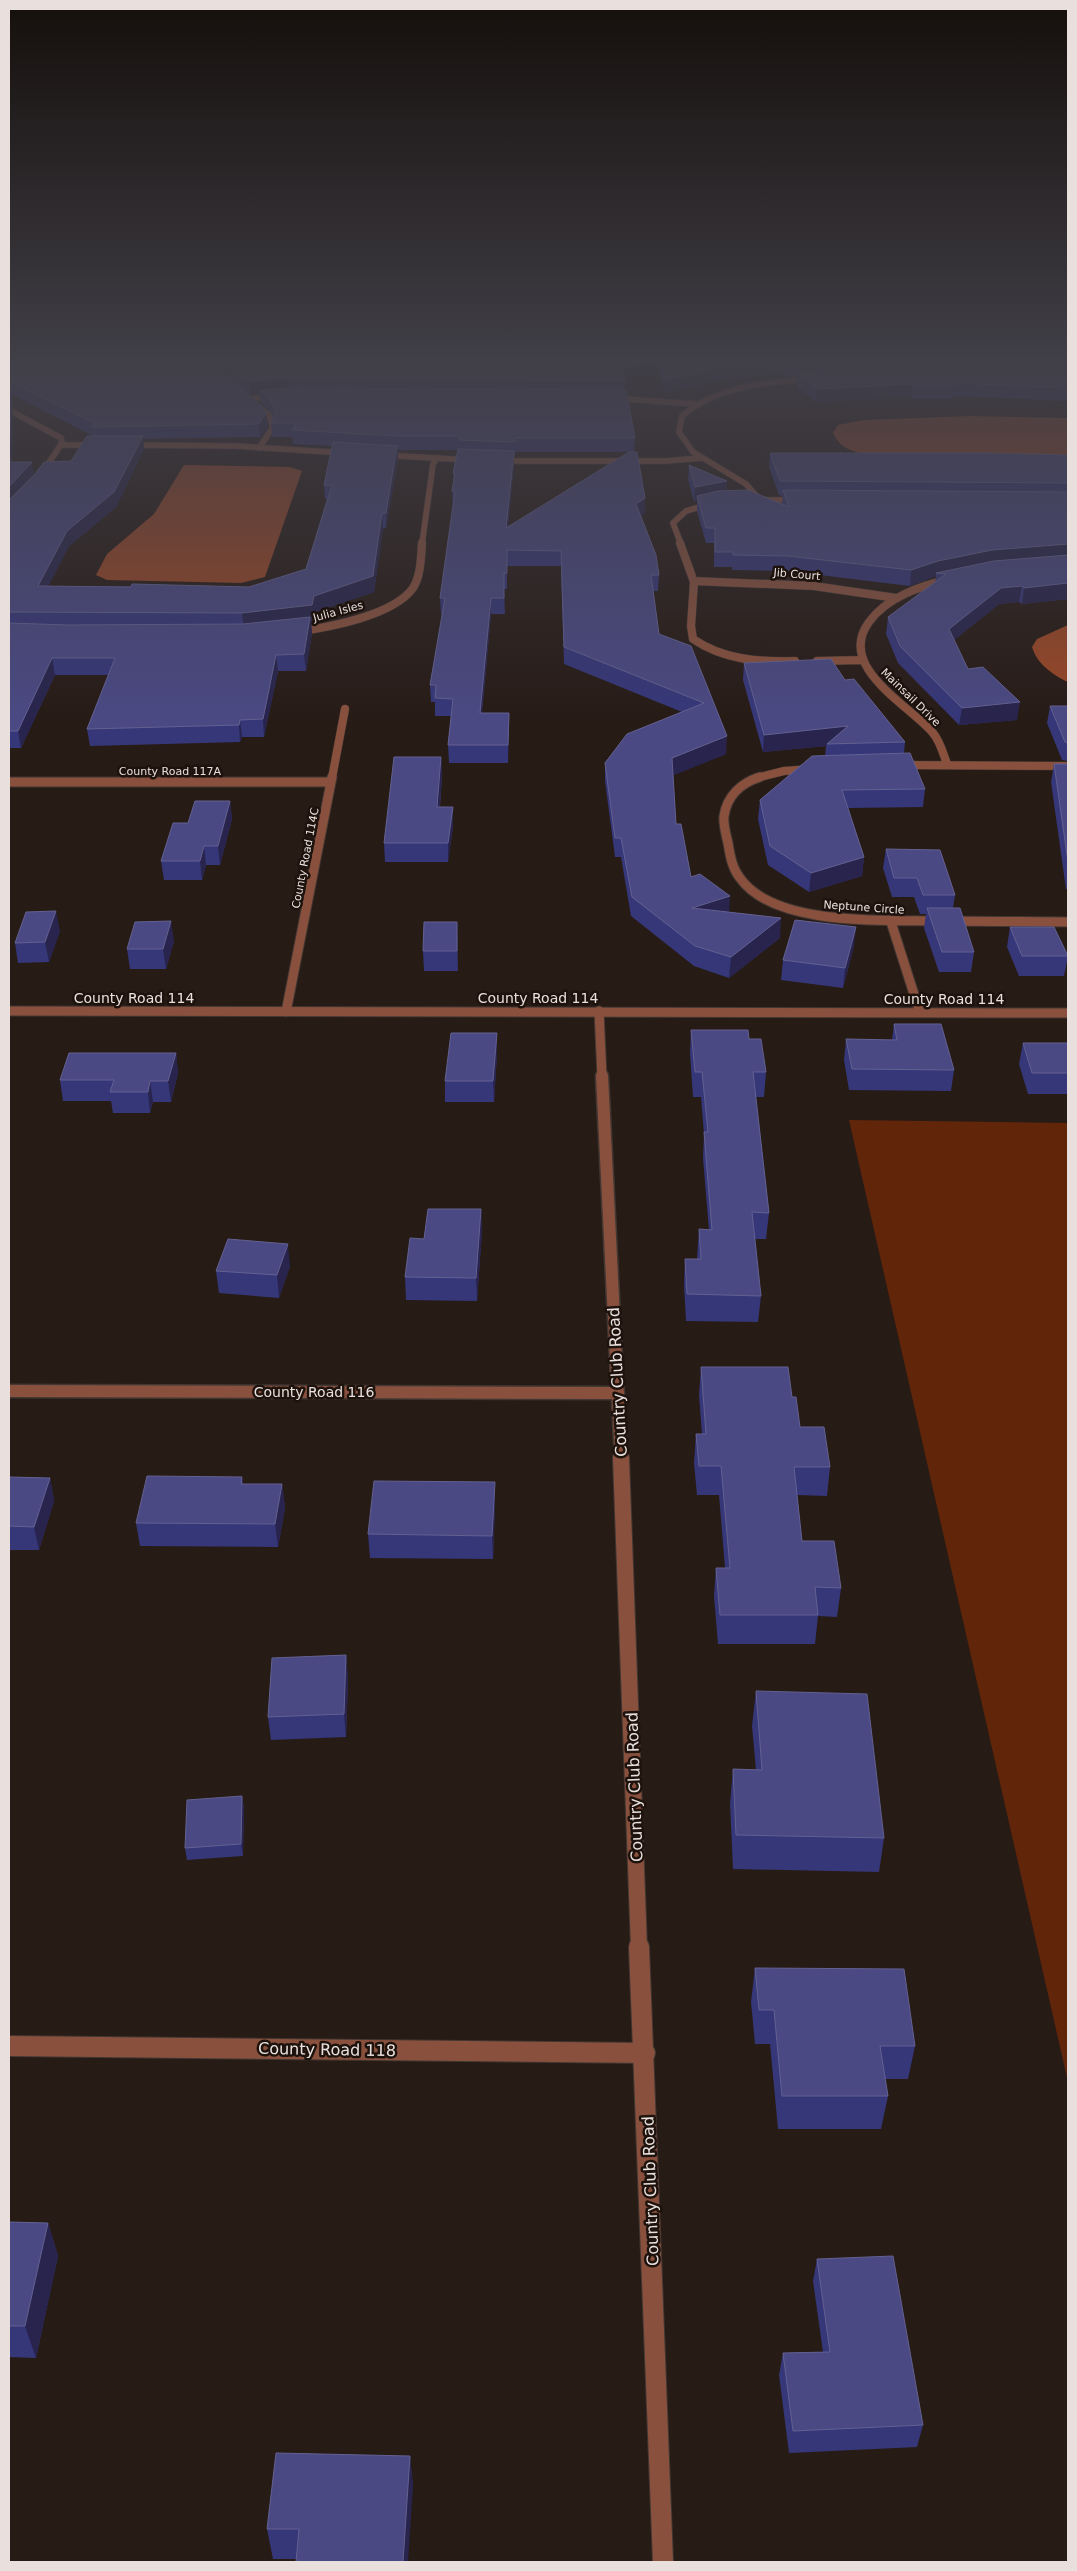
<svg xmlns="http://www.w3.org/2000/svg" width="1077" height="2571" viewBox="0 0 1077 2571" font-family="'DejaVu Sans',sans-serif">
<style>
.green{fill:#61250a}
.water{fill:#994726}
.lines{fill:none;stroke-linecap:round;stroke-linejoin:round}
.minor-far4-casing{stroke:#423732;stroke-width:7}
.minor-far3-casing{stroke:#423732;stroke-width:9}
.minor-far2-casing{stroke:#423732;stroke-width:11}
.minor-far1-casing{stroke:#423732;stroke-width:15}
.minor-casing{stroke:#423732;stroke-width:22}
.tertiary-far3-casing{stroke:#423732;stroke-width:11}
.tertiary-far2-casing{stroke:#423732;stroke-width:15}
.tertiary-far1-casing{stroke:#423732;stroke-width:18}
.tertiary-casing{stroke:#423732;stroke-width:22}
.minor-far4{stroke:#89513d;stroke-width:5.5}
.minor-far3{stroke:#89513d;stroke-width:8}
.minor-far2{stroke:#89513d;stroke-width:9}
.minor-far1{stroke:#89513d;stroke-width:12}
.minor{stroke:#89513d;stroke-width:20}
.tertiary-far3{stroke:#89513d;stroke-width:9}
.tertiary-far2{stroke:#89513d;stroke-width:12}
.tertiary-far1{stroke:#89513d;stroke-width:16}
.tertiary{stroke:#89513d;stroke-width:20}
.wall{fill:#363779;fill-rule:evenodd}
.shaded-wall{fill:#28244d}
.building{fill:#4a4983;stroke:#636191}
.labels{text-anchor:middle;stroke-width:5;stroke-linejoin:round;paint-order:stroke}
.far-street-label{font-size:11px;fill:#e9e0dd;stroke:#1e120d}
.street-label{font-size:14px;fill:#e9e0dd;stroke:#1e120d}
.near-street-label{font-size:16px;fill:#e9e0dd;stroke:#1e120d}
</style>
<rect width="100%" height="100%" fill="#271b16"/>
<path class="green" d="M849,1120L1068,1123V2082Z"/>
<path class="water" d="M970,416L1068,418V456L868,454C852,452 841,449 833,433L838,425L864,420Z
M184,465L290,467L302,471L265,577L241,583L107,580L96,575L107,554L154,514Z
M1068,625V682C1053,675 1037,664 1032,647L1037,639Z"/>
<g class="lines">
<g class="minor-far4-casing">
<path id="minor-far4" d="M931,360L940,376
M613,398L695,404
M247,399L278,396
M253,403L269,415L273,427L259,448
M9,410L61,438L62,443L40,476
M61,445H96
M129,445L235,446L346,453
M381,455L471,460
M498,461H666L701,458
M753,500H798
M760,500L746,484L693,452L679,432L682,416C717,386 768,382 813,379
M422,544L433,464L437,458
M681,544L673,523L686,511L713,503"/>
</g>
<g class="minor-far3-casing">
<path id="minor-far3" d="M680,543L694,582L691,626L693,639C724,660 758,662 795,661
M694,581L814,586L896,598
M296,632C329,627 393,616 413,588C421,576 421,556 422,543
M817,661L862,660
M947,764C943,753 940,741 933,733C908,704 836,667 869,622C887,597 921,586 949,579
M898,765L1068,766
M332,778L345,709
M756,778L784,771L811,769"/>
</g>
<g class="minor-far2-casing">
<path id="minor-far2" d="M760,777C741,783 727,796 724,816C723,825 726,834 728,843C730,855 732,868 740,878C774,926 882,920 935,921C979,921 1024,922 1068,922
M9,782H331
M891,922L920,1013
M9,1011L1068,1013
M286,1012L332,777"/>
</g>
<g class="minor-far1-casing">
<path id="minor-far1" d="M9,1391L618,1393"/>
</g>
<g class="minor-casing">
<path id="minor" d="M9,2046L645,2053"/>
</g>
<g class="tertiary-far3-casing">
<path id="tertiary-far3" d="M599,1011L602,1077"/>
</g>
<g class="tertiary-far2-casing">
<path id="tertiary-far2" d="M602,1076L621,1460"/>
</g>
<g class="tertiary-far1-casing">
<path id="tertiary-far1" d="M621,1458L639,1948"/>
</g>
<g class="tertiary-casing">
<path id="tertiary" d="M639,1947L663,2562"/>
</g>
<use href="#minor-far4" class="minor-far4"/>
<use href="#minor-far3" class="minor-far3"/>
<use href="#minor-far2" class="minor-far2"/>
<use href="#minor-far1" class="minor-far1"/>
<use href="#minor" class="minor"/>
<use href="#tertiary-far3" class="tertiary-far3"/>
<use href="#tertiary-far2" class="tertiary-far2"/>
<use href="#tertiary-far1" class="tertiary-far1"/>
<use href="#tertiary" class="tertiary"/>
</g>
<path class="wall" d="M9,360L223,372L266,413L268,427L260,437L143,439L144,449L116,507L69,546L48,586L249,587L306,569L327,499H325L324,485L332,446L293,444L292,437H272L271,423L273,418L271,413L261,403L260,393L250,394L231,379L220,360H656L622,367L625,381L624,390L635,438L634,452H515V456H514V465L508,527L645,513L641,515L659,575L658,591H653L659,634L691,646L726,754L673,775L676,824L691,877L729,912L780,938L729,978L694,966L631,916L621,857H615L605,781V763L682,712L564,664L561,566H507V589H504L505,614H491L482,713H509L508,763H449L448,745L451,716H435V702H431L430,685L442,614H441L440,598L453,506L452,491L454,483L453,473L458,450H398V459L386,528H383L374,592L315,612L314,622H311L312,633L306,671H278L264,737H242L240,742L90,746L87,729L108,675H55L21,748H9ZM13,395L93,436L71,461L34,475L12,462L13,417L11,406L13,407Z
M656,360H933L932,368H941L936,360H1068V401L953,396V399H912L911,397L816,402L797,386L798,377H787L781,373L736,378L733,377L665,393Z
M770,453L1068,455V599L1022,604L1019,602L999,604L954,640L968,669L1017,720L959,725L898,663L886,634L888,617L935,583L936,576L910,586L787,571L732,570V567H714V543H706L697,511V501L694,502L688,480L689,465L727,481L726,491L782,504L783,496L779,495L769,467Z
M744,663L905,742L904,753L925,789L923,807L848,808L864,857L862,876L809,892L768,865L758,819L760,800L825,756L826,746L763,752L743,680Z
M1050,706H1068V889H1066L1051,782L1054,764H1067L1068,761L1062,760L1047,723Z
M441,757L442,775L440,807H453V826L448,862H385L384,843Z
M230,801L232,819L220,865H206L202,880H164L161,861L188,823Z
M886,849L955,895L953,908L974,952L971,972H939L924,928L926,914H920L914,897H892L883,868Z
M457,922L458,971H424L423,951Z
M1010,927L1068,956L1064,976H1019L1007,947Z
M60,931L49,962L18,963L15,943Z
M174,941L166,969H130L127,949Z
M854,946L843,988L781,980L783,960Z
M894,1024L954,1070L951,1091L849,1090L844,1060L846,1039L892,1040Z
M691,1030L749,1039L766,1072L764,1097H756L769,1213L766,1239H755L761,1296L758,1322L686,1321L684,1285L685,1259H697L699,1229L709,1230L703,1158L704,1134L701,1097H693L690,1054Z
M1023,1043H1068V1094H1028L1019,1064Z
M176,1053L178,1073L171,1102H153L150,1113H113L111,1101H63L60,1080Z
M497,1054L494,1102H445V1081Z
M481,1209L482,1231L477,1301L406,1300L405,1277L424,1239Z
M290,1266L279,1298L219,1293L216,1271Z
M701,1367L792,1397L800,1427L830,1467L827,1496L797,1495L802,1541L841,1588L837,1617L818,1616L815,1644H718L714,1596L716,1568H725L719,1495H697L694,1463L696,1434H702L699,1395Z
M9,1477L50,1478L54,1501L39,1550H9Z
M242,1477L243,1484H282L285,1508L278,1547L140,1546L136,1523Z
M495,1505L493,1559L370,1558L368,1534Z
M346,1655L348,1679L346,1737L271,1740L268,1717Z
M756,1691L884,1838L879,1872L733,1869L730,1804L733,1769L756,1770L752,1726Z
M242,1796L244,1808L243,1856L187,1860L185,1848Z
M755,1968L915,2046L908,2079H885L888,2096L881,2129H778L770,2044H755L751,2002Z
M9,2222L48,2223L58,2256L36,2358L9,2357Z
M817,2259L923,2425L917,2447L789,2453L779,2375L783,2353L823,2352L813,2281Z
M410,2456L413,2487L296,2559H273L267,2529Z"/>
<path class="shaded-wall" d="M620,360H656L620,368Z
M782,360L781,373L736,378L737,366Z
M733,364V377L665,393V380Z
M290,378L291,391L260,390V393L250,394L249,381Z
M11,382L13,395V407L11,394Z
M912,384L911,397L816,402L817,389Z
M11,404L13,417L11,476L9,462Z
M266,413L268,427L260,437L259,424Z
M143,436L144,449L116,507L69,546L40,602L38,586L67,531Z
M397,446L398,459L386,528V513Z
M514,451V465L506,543V528Z
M32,462L34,476L9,503V487Z
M727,481L726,496H697V501L694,502L695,487Z
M645,498V513L636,519V504Z
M382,513L383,528L374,592L315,612L314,622H311L312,633L306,671L304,654L244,629L242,613L314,596Z
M1068,544V556L936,573V576L910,586L911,570L938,561L992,550Z
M1068,583V599L1022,604L1024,588Z
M1022,586L1019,602L999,604L946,646L949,629L1001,588Z
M491,598V614L480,730V713Z
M276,655L278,671L264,737L263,719Z
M52,658L55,675L21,748L18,731Z
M1020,702L1017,720L959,725L962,708Z
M509,713V730L508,763V745Z
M240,720L242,737L240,742L239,725Z
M848,726L827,744L826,746L763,752L764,735Z
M727,736L726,754L672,776V758Z
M441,757L442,775L438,826L437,807Z
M230,801L232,819L220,865L218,846Z
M453,807V826L448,862V843Z
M204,846L206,865L202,880L200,861Z
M864,857L862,876L809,892L811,873Z
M730,896L729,916L692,908Z
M56,911L60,931L49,962L45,942Z
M781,918L780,938L729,978L731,957Z
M171,921L174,941L166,969L163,949Z
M856,927L854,946L843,988L845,968Z
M497,1033V1054L494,1102L493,1081Z
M176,1053L178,1073L171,1102L168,1081Z
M150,1081L153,1102L150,1113L148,1092Z
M481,1209L482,1231L477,1301L476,1278Z
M288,1244L290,1266L279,1298L277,1275Z
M50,1478L54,1501L39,1550L34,1527Z
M495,1482V1505L493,1559L492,1536Z
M282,1484L285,1508L278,1547L275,1524Z
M346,1655L348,1679L346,1737L344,1714Z
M242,1796L244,1808L243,1856L241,1844Z
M48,2223L58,2256L36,2358L25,2326Z
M410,2456L413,2487L408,2562H403Z"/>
<path class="building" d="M9,360H216L223,372L262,406L266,413L259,424L92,427L94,423L11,382V394L9,393Z
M226,360H621L625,381L290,378L249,381L230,366Z
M659,360H907L788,365L782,360L737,366L733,364L665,380Z
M983,360H1068V362Z
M922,368L1068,371V388L953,383L954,386H913L912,384L817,389L798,373Z
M290,388L626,390L635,438H515V442L459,440L460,436H400L292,430L296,423H271L276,412L270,400L260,390Z
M9,402L11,404L9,462H32L9,487Z
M87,436H143L114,492L67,531L38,586L131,587L132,584L249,587L306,569L332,485H324L333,442L397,446L386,513H382L373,576L314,596L312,605L242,613L9,612V499H10L35,474L44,462L71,461Z
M458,449L514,451L506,528L629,452H637L645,498L636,504L656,555L659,575H651L659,634L691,646L727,736L672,758L676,824H681L691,877L700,874L730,896L692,908L781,918L731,957L695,946L632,897L621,838H615L605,763L627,734L704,703L564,647L561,551L507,550V573H504V598H491L480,713H509L508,745H448L453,699L435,698L436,685H430L445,598H440L455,491H452L455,473H453Z
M770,453H987L1068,455V483L780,481Z
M689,465L727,481L695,487Z
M748,490L789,507L783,490L1068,492V544L992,550L938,561L911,570L788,556L733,555V552H715V528H706L697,496L718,491Z
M1068,555V583L1024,588L1022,586L1001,588L949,629L968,669L983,667L1020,702L962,708L900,646L888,617L946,574L936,573L994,561Z
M310,617L304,654L276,655L263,719L240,720L239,725L87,729L115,658H52L18,731H9V623L68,625L243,624Z
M831,659L845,680L854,679L905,742L827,744L848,726L764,735L744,663Z
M1050,706H1068V743L1065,742Z
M910,753L925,789L842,790L864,857L811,873L770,846L760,800L812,756Z
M394,757H441L437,807H453L448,843H384Z
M1054,764H1068V862Z
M195,801H230L218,846H204L200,861H161L173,823H188Z
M886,849L940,850L955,895H923L917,878H894Z
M927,908H960L974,952H942Z
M56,911L45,942L15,943L26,912Z
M795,920L856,927L845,968L783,960Z
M171,921L163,949H127L135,922Z
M424,922H457V951H423Z
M1010,927H1054L1068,956H1022Z
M894,1024H941L954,1070L852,1069L846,1039L897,1040Z
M691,1030H748L749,1039H761L766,1072H753L769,1213L752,1212L761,1296L687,1294L685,1259H701L699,1229L712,1230L704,1132H708L702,1072H695Z
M451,1033H497L493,1081H445Z
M1023,1043H1068V1073H1032Z
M69,1053H176L168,1081H150L148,1092H110L114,1080H60Z
M428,1209H481L476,1278L405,1277L410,1238L424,1239Z
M228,1239L288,1244L277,1275L216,1271Z
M701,1367H788L792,1397H796L800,1427H824L830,1467H794L802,1541H834L841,1588L815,1587L818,1615H720L716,1568H730L721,1466H699L696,1434H706Z
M147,1476L242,1477L241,1484H282L275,1524L136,1523Z
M9,1477L50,1478L34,1527L9,1526Z
M374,1481L495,1482L492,1536L368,1534Z
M346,1655L344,1714L268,1717L272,1658Z
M756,1691L867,1694L884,1838L736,1835L733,1769L762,1770Z
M242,1796L241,1844L185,1848L187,1800Z
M755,1968L904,1969L915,2046H880L888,2096H782L774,2010H759Z
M9,2222L48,2223L25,2326H9Z
M893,2256L923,2425L793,2431L783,2353L830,2352L817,2259Z
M276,2453L410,2456L403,2562H296L299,2529H267Z"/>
<linearGradient id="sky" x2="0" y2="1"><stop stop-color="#150f0c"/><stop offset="0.5" stop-color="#413f47"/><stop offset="1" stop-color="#413f47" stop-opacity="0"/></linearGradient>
<rect width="1077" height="720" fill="url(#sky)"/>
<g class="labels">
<g class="far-street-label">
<text transform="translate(797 574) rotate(5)" y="4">Jib Court</text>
<text transform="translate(338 611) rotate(-15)" y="4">Julia Isles</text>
<text transform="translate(911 697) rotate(44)" y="4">Mainsail Drive</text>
<text x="170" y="775">County Road 117A</text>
<text transform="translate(305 858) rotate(-79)" y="4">County Road 114C</text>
<text transform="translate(864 907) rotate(4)" y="4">Neptune Circle</text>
</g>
<g class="street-label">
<text x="134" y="1003">County Road 114</text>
<text x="538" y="1003">County Road 114</text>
<text x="944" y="1004">County Road 114</text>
<text x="314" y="1397">County Road 116</text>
</g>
<g class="near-street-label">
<text transform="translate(617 1382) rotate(-93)" y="6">Country Club Road</text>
<text transform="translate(634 1787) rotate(-92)" y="6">Country Club Road</text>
<text transform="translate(327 2049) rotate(1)" y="6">County Road 118</text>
<text transform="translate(650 2191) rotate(-92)" y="6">Country Club Road</text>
</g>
</g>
<rect width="1077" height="2571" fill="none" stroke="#e9e0dd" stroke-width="20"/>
</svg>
